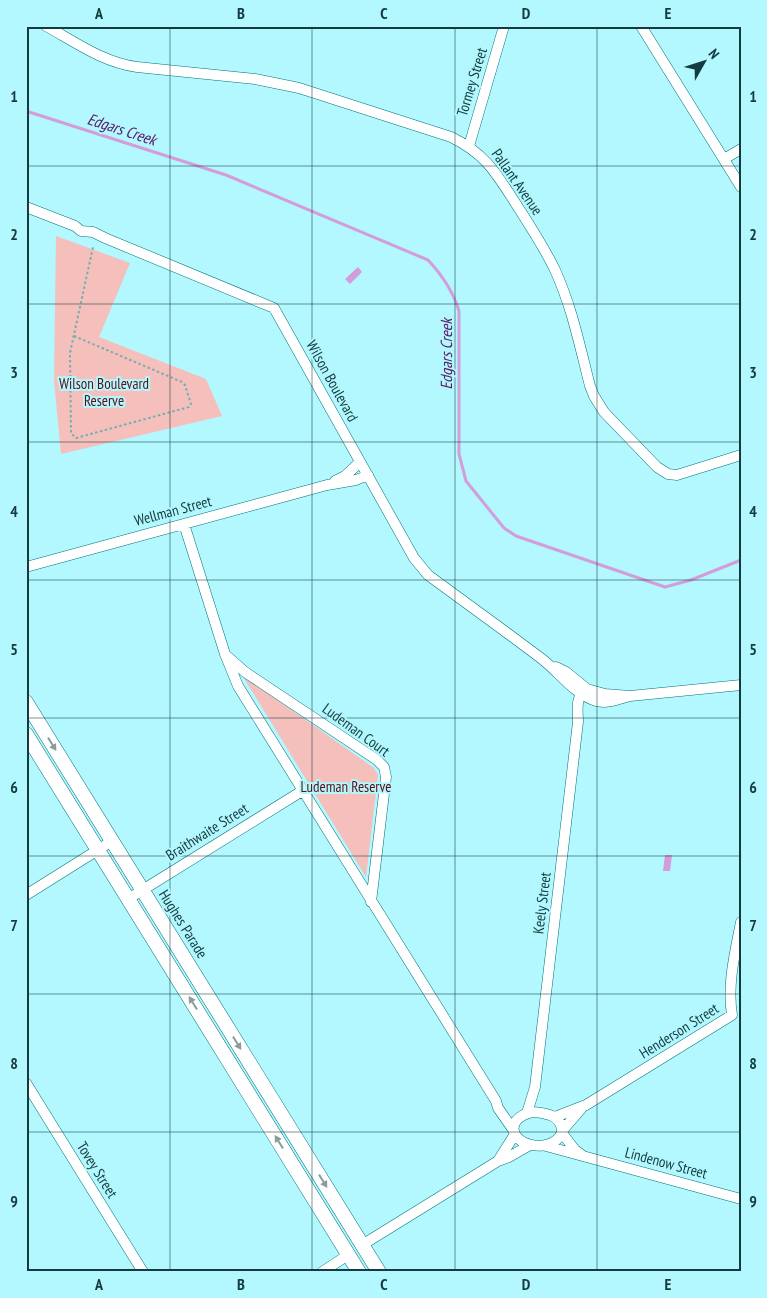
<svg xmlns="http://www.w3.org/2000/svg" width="767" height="1298" viewBox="0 0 767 1298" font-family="'PT Sans Narrow',sans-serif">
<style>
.green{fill:#f5bfbc}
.water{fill:#d39cdb}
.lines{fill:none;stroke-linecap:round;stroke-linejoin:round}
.stream{stroke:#d39cdb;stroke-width:3}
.street-casing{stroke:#00737b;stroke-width:11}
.secondary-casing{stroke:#00737b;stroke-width:15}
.path{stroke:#74aeb3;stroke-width:2;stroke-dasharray:2.5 2.5;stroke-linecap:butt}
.street{stroke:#fff;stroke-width:10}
.secondary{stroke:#fff;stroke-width:14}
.oneway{fill:#8a9d9e}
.grid{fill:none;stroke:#143b3e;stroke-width:1;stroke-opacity:0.55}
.labels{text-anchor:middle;stroke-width:4;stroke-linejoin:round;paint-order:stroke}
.street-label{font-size:15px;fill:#143b3e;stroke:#b2f8fe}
.park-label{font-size:15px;fill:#5d0f16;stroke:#b2f8fe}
.water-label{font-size:16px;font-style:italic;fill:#5b1965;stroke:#b2f8fe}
.neatline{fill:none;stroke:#143b3e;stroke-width:2}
.grid-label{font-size:16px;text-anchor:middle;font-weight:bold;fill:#143b3e}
</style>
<rect width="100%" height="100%" fill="#b2f8fe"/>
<path class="green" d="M56,236L130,263L99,337L206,379L222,416L61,454L54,381Z
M242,675L374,768L378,775L366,877Z"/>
<path class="water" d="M358,267L362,272L350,284L345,279Z
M665,855H672L670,871H663Z"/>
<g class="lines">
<path class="stream" d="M26,111L226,175L428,260C442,275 453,291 459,311V454L466,481L504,528L516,536L665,587L691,580L741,560"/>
<g class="street-casing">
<path id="street" d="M46,26C75,42 104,63 137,67L255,79L299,88L451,137C486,154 496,173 516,204C530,226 544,247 555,270C572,307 580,347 590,386L594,396L604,412L657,467L668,474L677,475L741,455
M641,26L741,187
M469,146L504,26
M724,159L741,149
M26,207L75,226L81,231L93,232L105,238L274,308L414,558L428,575C466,603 505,631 542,659C560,673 574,694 596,701C607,704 619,699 630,696
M335,481L345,476L360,462
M184,524L225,654L238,686L496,1101L498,1108L514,1131
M26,567L327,485L356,480L368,475
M227,656L245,672L377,760L384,767L386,777L371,902
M556,667L566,672L587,689L605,694L630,696L741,685
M26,895L112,841
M128,899L302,791
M26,1083L143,1272
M533,1112C547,1113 563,1116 562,1133C549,1158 502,1142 516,1121C521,1115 526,1113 533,1112Z
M527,1113L535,1087L578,722C578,711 575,698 585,690
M555,1117L586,1105L732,1015C727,984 735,953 741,922
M562,1131L581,1109
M562,1133L575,1150L582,1155
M546,1146L741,1199
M498,1161L515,1134
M362,1245L498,1161L509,1157L530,1145
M322,1272L348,1255"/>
</g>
<g class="secondary-casing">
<path id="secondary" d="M26,702L379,1272
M26,734L359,1272"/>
</g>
<path class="path" d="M74,336L182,382L185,385L191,404L189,407L76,438L71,433L70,353L93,247"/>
<use href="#street" class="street"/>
<use href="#secondary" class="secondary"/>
</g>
<defs><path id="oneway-solid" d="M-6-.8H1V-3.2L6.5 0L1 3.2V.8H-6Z" transform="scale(1.25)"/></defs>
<g class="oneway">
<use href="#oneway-solid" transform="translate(52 744) rotate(58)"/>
<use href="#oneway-solid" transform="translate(193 1003) rotate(-122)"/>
<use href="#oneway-solid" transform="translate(237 1043) rotate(58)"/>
<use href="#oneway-solid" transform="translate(279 1142) rotate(-122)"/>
<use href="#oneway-solid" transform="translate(323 1181) rotate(58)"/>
</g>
<path class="grid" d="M170,26V1272M312,26V1272M455,26V1272M597,26V1272M26,166H741M26,304H741M26,442H741M26,580H741M26,718H741M26,856H741M26,994H741M26,1132H741"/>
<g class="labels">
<g class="street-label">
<text transform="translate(472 82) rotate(-73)" y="5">Tormey Street</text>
<text transform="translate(517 182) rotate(55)" y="5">Pallant Avenue</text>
<text transform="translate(332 381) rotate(61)" y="5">Wilson Boulevard</text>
<text transform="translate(173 511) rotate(-15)" y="5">Wellman Street</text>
<text transform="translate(356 730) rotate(36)" y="5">Ludeman Court</text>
<text transform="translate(207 832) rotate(-32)" y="5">Braithwaite Street</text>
<text transform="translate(542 903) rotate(-83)" y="5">Keely Street</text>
<text transform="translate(183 924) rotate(58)" y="5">Hughes Parade</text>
<text transform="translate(679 1031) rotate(-32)" y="5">Henderson Street</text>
<text transform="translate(666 1163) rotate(15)" y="5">Lindenow Street</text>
<text transform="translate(97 1170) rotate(58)" y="5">Tovey Street</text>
</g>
<g class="park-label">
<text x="104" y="389">Wilson Boulevard<tspan x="104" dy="17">Reserve</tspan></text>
<text x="346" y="792">Ludeman Reserve</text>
</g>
<g class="water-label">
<text transform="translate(122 129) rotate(18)" y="6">Edgars Creek</text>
<text transform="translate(446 354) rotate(-90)" y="6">Edgars Creek</text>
</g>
</g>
<rect width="767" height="1298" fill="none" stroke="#b2f8fe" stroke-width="55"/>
<g transform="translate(704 62) rotate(51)" stroke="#b2f8fe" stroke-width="4" paint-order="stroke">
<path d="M0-4L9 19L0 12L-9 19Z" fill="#143b3e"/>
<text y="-8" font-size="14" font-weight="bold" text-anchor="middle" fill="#143b3e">N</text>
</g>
<rect x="28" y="28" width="712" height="1242" class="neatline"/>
<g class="grid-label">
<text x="99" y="19">A</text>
<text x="241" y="19">B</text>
<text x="384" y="19">C</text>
<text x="526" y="19">D</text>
<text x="668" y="19">E</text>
<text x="14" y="102">1</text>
<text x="753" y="102">1</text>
<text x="14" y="240">2</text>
<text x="753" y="240">2</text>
<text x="14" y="378">3</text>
<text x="753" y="378">3</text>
<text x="14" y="517">4</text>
<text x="753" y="517">4</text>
<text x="14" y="655">5</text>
<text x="753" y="655">5</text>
<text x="14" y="793">6</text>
<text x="753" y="793">6</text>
<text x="14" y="931">7</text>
<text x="753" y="931">7</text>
<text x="14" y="1069">8</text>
<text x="753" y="1069">8</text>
<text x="14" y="1207">9</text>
<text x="753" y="1207">9</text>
<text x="99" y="1290">A</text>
<text x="241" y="1290">B</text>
<text x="384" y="1290">C</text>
<text x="526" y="1290">D</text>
<text x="668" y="1290">E</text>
</g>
</svg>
